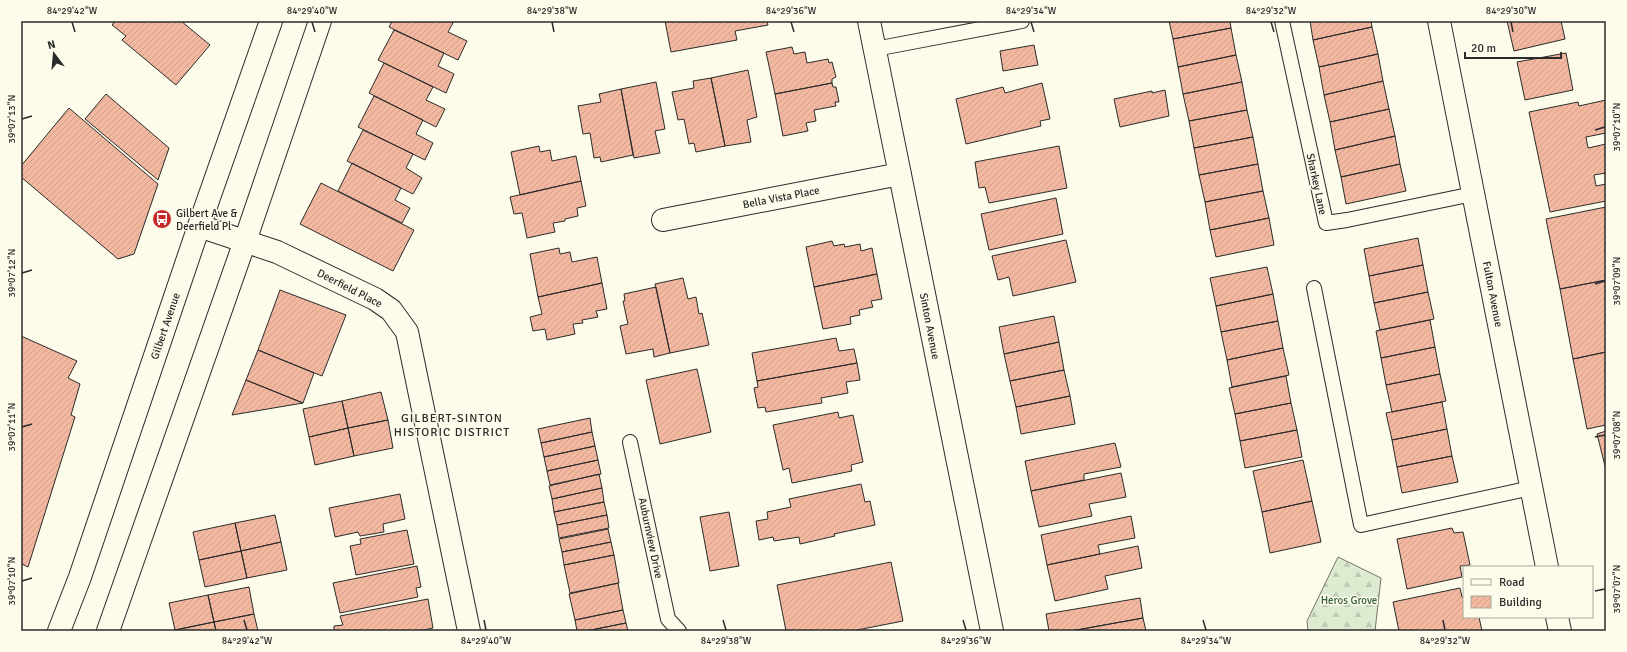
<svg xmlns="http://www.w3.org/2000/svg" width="1627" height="652" viewBox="0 0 1627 652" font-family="Signika,sans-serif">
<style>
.forest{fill:url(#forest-firs);stroke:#74746e}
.building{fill:url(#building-hatch);stroke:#2b2b2b}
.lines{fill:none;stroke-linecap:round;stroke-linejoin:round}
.lane-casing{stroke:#2b2b2b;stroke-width:16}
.street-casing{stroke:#2b2b2b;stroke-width:24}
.primary-casing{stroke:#2b2b2b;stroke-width:24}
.lane{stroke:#fdfbea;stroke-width:14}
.street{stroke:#fdfbea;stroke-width:22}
.primary{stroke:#fdfbea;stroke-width:22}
.ticks{fill:none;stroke:#2b2b2b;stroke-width:1.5}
.labels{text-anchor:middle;stroke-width:3;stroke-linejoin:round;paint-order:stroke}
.street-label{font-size:11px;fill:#2b2b2b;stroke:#fdfbea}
.poi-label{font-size:11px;fill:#2b2b2b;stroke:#fdfbea;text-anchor:start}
.park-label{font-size:11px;fill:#34623c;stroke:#fdfbea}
.neighbourhood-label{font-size:12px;letter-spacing:1px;fill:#2b2b2b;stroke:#fdfbea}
.neatline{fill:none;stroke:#2b2b2b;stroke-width:1.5}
.ticks-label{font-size:10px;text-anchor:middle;fill:#2b2b2b}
</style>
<defs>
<pattern id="forest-firs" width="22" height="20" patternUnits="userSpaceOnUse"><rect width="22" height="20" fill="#deebd1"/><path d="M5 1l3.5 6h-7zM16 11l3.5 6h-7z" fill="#bfcab4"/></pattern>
<pattern id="building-hatch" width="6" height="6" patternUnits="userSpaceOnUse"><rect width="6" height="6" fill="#f2b8a0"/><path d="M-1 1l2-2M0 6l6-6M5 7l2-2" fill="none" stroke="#d09e8a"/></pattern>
</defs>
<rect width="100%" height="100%" fill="#fdfbea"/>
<path class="forest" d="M1338,557L1381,578L1375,631H1308L1307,621Z"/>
<path class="building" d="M115,21H181L210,45L176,85L122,40L126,36L112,25Z
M392,21H454L448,32L467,41L458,60L389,27Z
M665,21H767L768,25L735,31L737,40L671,52Z
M1169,21H1230L1231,28L1173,39Z
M1310,21H1371L1372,27L1313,40Z
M1507,21H1561L1565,39L1514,51Z
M1372,27L1378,54L1319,67L1313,40Z
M1231,28L1236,55L1178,67L1173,39Z
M394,30L444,53L438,66L454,74L446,93L378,60Z
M1034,45L1038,65L1003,71L1000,51Z
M792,47L794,54L805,52L807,63L828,59L829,63L832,62L836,77L832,79V83L775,94L766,52Z
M1566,53L1573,90L1525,100L1517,62Z
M1378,54L1383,81L1324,95L1319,67Z
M1236,55L1242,82L1183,94L1178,67Z
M384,63L433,87L426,100L445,109L436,127L369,93Z
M748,70L757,117L747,120L751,142L725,146L711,78Z
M711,78L725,146L696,152L694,143L689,144L684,119L678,120L672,92L694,88L693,81Z
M1383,81L1389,109L1330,122L1324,95Z
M656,82L665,129L655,131L660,153L634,158L621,89Z
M1242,82L1247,110L1189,121L1183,94Z
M832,83L833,87H836L839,102H835L836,106L814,110L816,121L806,123L808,131L783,136L775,94Z
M1042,83L1050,119L1040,121L1041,126L966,144L956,99L1003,87L1005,93Z
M621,89L633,155L601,162L600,157L594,158L590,133L583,134L578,106L601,102L599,94Z
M1165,90L1169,116L1120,127L1114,99L1152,91V93Z
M106,94L169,148L158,180L85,119Z
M374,96L423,120L416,134L433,143L425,160L358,127Z
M1606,100V133L1586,137L1588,148L1606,144V173L1594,175L1596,186L1606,184V201L1550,212L1529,112L1578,102L1579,106Z
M69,108L158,184L134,254L118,259L21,177V166Z
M1389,109L1395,136L1335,150L1330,122Z
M1247,110L1253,137L1194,148L1189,121Z
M363,130L413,154L406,168L422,178L413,194L347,161Z
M1395,136L1400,164L1341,177L1335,150Z
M1253,137L1258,164L1199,175L1194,148Z
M539,146L540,152L550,150L552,161L576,156L581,181L520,195L511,152Z
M1059,146L1067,188L989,203L985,187L979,188L975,162Z
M352,163L401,188L395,200L410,208L402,223L338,191Z
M1258,164L1263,191L1205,202L1199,175Z
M1400,164L1406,191L1346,204L1341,177Z
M581,181L586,206L577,208L578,216L565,219V221L553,223L555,232L527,238L522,213L514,214L510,197Z
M321,183L414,230L393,271L300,224Z
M1263,191L1269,218L1210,230L1205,202Z
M1056,198L1063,234L989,250L981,214Z
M1606,207V280L1560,289L1546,219Z
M1269,218L1274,245L1216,257L1210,230Z
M1418,238L1423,265L1369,276L1364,249Z
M1066,240L1076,282L1013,296L1009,277L998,280L992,256Z
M832,241L834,246L844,244L845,247L860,244L861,251L872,248L877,274L814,287L806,247Z
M559,248L560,254L570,252L572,262L597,257L602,283L538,297L530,254Z
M1423,265L1428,292L1374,303L1369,276Z
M1267,267L1273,294L1216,306L1210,278Z
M877,274L882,299L871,301L873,307L859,310L860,315L850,317L851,324L823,329L814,287Z
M683,278L688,299L696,297L699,314L702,313L709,345L670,353L655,284Z
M1606,280V352L1573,359L1560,289Z
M602,283L607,309L596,311L598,317L582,320L583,323L573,324L575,334L547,340L545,329L533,331L530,317L542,314L538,297Z
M656,287L670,353L654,357L653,349L626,354L620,326L628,324L623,301H625L624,294Z
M280,290L346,315L322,376L258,350Z
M1428,292L1434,319L1380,330L1374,303Z
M1273,294L1278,321L1221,332L1216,306Z
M1054,316L1059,342L1004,354L999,327Z
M1430,320L1435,347L1381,358L1376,331Z
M1278,321L1283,348L1227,360L1221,332Z
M21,336L77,361L68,378L80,384L71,415L75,417L28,567L22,564L21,567Z
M836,338L839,351L854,349L857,363L757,381L752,353Z
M1059,342L1064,370L1010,381L1004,354Z
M1435,347L1440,374L1386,385L1381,358Z
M1283,348L1289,375L1232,387L1227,360Z
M258,350L314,373L303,403L246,380Z
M1606,352V425L1587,429L1573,359Z
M857,363L860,380L846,382L848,393L821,398L822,403L797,407L766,412L765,407L758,408L754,388L758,387L757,381Z
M697,369L711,432L660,444L646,380Z
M1064,370L1070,396L1016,407L1010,381Z
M1440,374L1446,401L1392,412L1386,385Z
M1286,376L1291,403L1235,414L1229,388Z
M246,380L303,403L232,415Z
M381,392L388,420L348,428L342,401Z
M1070,396L1075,424L1021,434L1016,407Z
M342,401L348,428L309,437L303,409Z
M1442,402L1447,429L1392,440L1386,413Z
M1291,403L1297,430L1240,441L1235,414Z
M838,412L839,418L853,415L863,462L851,465L852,471L792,483L789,468L783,470L773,425Z
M590,418L592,432L541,443L538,429Z
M388,420L393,448L354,456L348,428Z
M348,428L354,456L315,465L309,437Z
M1447,429L1452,456L1397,467L1392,440Z
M1297,430L1302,457L1245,468L1240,441Z
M1606,431V470L1597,434Z
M592,432L595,446L544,457L541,443Z
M1115,443L1121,467L1084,474V480L1031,491L1025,461Z
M595,446L598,460L547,471L544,457Z
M1452,456L1458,482L1402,493L1397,467Z
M598,460L601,474L550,485L547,471Z
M1303,460L1312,501L1262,512L1253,471Z
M1121,473L1126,497L1089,504L1092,516L1039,527L1031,491Z
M599,474L602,488L552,499L549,486Z
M861,484L865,502L870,501L875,525L834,534L835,536L800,544L799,537L774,541L773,537L759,540L756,521L768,519L767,512L791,507L789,499Z
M602,488L604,502L554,512L552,499Z
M400,494L405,519L383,524L384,532L360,536L358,532L335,537L329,508Z
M1312,501L1321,542L1270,553L1262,512Z
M604,502L607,515L557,525L554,512Z
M729,512L739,566L710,571L700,517Z
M275,515L281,542L241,551L235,523Z
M607,515L609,528L559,538L557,525Z
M1131,516L1135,538L1098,545L1100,554L1047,565L1041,535Z
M235,523L241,551L199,560L193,532Z
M1452,528L1454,533L1463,532L1470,565L1460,566L1462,577L1407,589L1397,539Z
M608,529L611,542L562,552L559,539Z
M407,530L414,564L356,575L350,546L361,544L360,539Z
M281,542L287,570L247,578L241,551Z
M611,542L614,555L564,565L562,552Z
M1138,546L1142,568L1105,576L1108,589L1055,601L1047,565Z
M241,551L247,578L205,587L199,560Z
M614,555L619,583L570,593L564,565Z
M891,562L903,621L852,631H786L777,585Z
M417,566L421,587L416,588L418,597L340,613L333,583Z
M618,583L623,610L575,620L569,594Z
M249,587L254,614L214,622L208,595Z
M1460,588L1462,597H1464V617H1479L1482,631H1399L1393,602Z
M208,595L214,622L175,630L169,603Z
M1140,598L1143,618L1071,631H1049L1046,614Z
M428,599L433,628L419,631H334V626L343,625L340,616Z
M623,610L626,623L586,631H577L575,620Z
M254,614L258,631H216L214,622Z
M1143,618L1146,631H1071Z
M214,622L216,631H175V630Z
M626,623L628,631H586Z"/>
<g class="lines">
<g class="lane-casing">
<path id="lane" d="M1282,21L1326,223L1347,220L1473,194
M875,49L1022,21
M1314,288L1361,525L1531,488
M630,442L668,619L679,631"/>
</g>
<g class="street-casing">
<path id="street" d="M869,21L992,631
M1439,21L1547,567
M663,220L900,174
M199,226L277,252L375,299L391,310L407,332L469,631
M1557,617L1560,631"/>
</g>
<g class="primary-casing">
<path id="primary" d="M59,631L80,577L199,226L271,21
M108,631L245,241L320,21"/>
</g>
<use href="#lane" class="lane"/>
<use href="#street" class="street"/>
<use href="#primary" class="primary"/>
</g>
<path class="ticks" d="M72,22L75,32M312,22L315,32M552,22L554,32M791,22L794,32M1031,22L1034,32M1271,22L1274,32M1511,22L1513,32M22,119L32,116M1595,130L1605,127M22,273L32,270M1595,284L1605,281M22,427L32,424M1595,437L1605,435M22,581L32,578M1595,591L1605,589M244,620L247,630M484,620L486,630M723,620L726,630M963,620L966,630M1203,620L1206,630M1443,620L1445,630"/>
<defs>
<g id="bus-disc" transform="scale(1)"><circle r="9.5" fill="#c62828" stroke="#fdfbea"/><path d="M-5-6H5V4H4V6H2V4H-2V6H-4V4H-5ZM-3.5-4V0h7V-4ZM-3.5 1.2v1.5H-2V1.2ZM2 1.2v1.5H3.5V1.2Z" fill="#fff"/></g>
</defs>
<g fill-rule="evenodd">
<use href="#bus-disc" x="162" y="219"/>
</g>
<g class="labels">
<g class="street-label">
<text transform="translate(1317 184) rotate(78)" y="4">Sharkey Lane</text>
<text transform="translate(781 197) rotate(-11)" y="4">Bella Vista Place</text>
<text transform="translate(350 288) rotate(27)" y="4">Deerfield Place</text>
<text transform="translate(1493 294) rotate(79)" y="4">Fulton Avenue</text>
<text transform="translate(165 326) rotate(-71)" y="4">Gilbert Avenue</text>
<text transform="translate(930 326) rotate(79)" y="4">Sinton Avenue</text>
<text transform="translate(651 538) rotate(78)" y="4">Auburnview Drive</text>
</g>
<g class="poi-label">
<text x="176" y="217">Gilbert Ave &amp;<tspan x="176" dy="13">Deerfield Pl</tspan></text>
</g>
<g class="park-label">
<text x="1349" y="604">Heros Grove</text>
</g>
<g class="neighbourhood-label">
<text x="452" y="422">GILBERT-SINTON<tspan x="452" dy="14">HISTORIC DISTRICT</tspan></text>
</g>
</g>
<rect width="1627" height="652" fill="none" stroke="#fdfbea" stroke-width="44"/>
<rect x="1463" y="566" width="130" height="52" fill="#fdfbea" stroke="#a9a89e"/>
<rect x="1471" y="579" width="20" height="6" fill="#fdfbea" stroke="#a9a89e"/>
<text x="1499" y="586" font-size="12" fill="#2b2b2b">Road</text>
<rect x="1471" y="596" width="20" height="12" fill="url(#building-hatch)" stroke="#a9a89e"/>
<text x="1499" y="606" font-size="12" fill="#2b2b2b">Building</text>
<g transform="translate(54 54) rotate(344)" stroke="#fdfbea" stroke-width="3" paint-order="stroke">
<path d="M0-3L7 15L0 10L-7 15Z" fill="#2b2b2b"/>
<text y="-6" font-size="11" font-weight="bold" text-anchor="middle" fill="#2b2b2b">N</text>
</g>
<path d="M1465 52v6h96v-6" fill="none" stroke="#2b2b2b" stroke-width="2"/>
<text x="1471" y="52" font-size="12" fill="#2b2b2b" stroke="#fdfbea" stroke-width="3" paint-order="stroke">20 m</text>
<rect x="22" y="22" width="1583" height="608" class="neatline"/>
<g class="ticks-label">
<text x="72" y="14">84°29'42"W</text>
<text x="312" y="14">84°29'40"W</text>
<text x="552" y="14">84°29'38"W</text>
<text x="791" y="14">84°29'36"W</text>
<text x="1031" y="14">84°29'34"W</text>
<text x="1271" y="14">84°29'32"W</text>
<text x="1511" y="14">84°29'30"W</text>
<text transform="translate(11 119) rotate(-90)" y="4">39°07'13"N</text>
<text transform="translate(1616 127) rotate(-90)" y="4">39°07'10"N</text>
<text transform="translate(11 273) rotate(-90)" y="4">39°07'12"N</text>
<text transform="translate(1616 281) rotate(-90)" y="4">39°07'09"N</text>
<text transform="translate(11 427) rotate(-90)" y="4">39°07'11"N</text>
<text transform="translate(1616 435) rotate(-90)" y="4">39°07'08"N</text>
<text transform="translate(11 581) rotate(-90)" y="4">39°07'10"N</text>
<text transform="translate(1616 589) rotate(-90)" y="4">39°07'07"N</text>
<text x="247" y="644">84°29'42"W</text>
<text x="486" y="644">84°29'40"W</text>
<text x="726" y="644">84°29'38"W</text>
<text x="966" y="644">84°29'36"W</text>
<text x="1206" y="644">84°29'34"W</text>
<text x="1445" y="644">84°29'32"W</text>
</g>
</svg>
